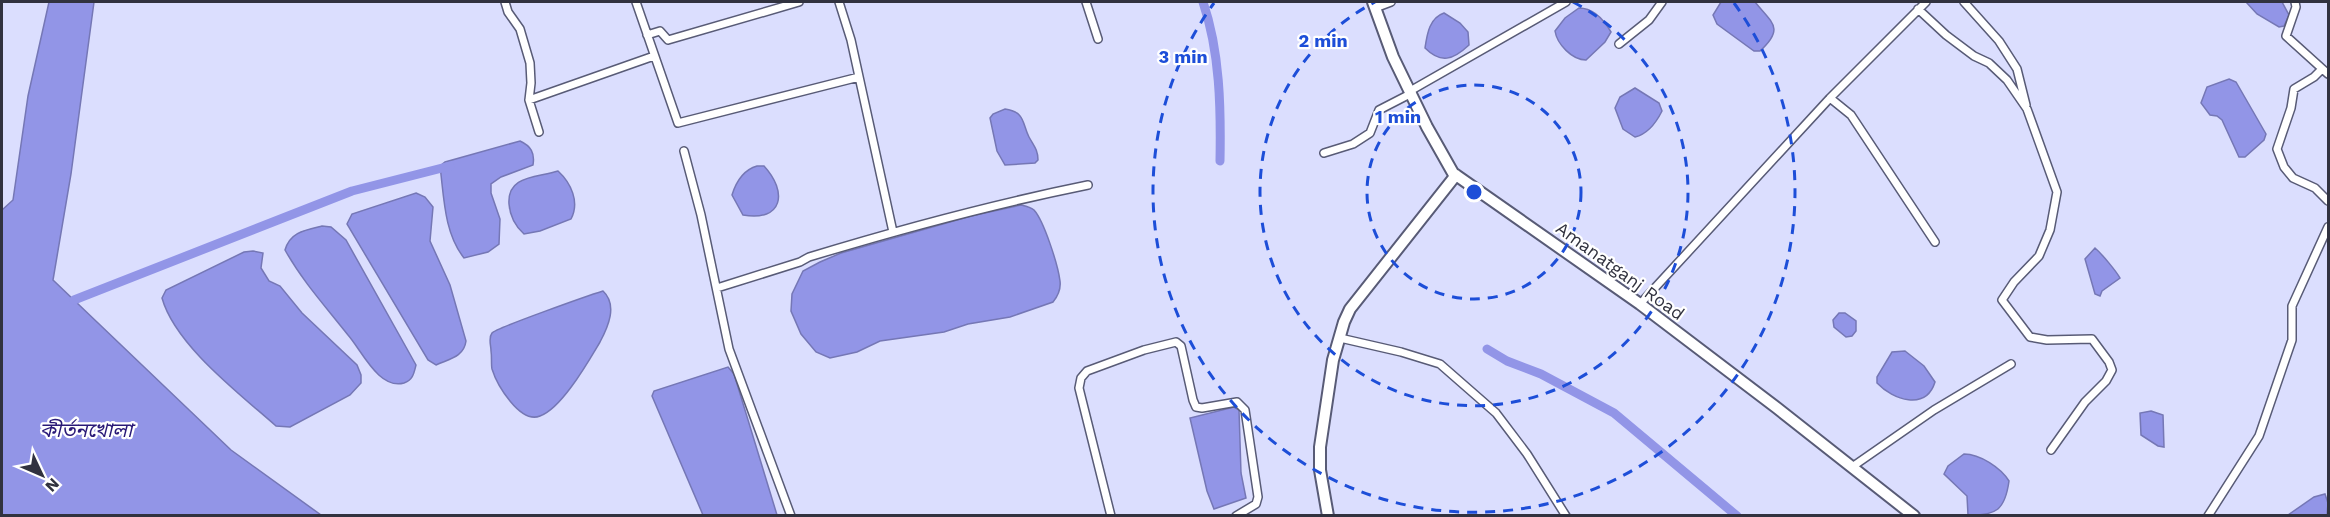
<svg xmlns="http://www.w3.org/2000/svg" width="2330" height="517" viewBox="0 0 2330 517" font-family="'Work Sans','Noto Sans Bengali',sans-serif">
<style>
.water{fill:#9295e7;stroke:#7577b5;stroke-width:1.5}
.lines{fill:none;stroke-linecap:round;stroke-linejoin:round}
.canal{stroke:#9295e7;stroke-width:9}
.street-casing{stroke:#585b76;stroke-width:10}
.secondary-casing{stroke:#585b76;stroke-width:14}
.street{stroke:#fff;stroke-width:7}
.secondary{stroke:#fff;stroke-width:10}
.ring{fill:none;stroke:#1d4ed8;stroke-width:3;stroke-dasharray:10 8}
.labels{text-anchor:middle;stroke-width:4.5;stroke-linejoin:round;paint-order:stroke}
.street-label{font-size:18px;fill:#31323f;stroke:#fff}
.water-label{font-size:20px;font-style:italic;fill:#291977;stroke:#fff}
.centre{fill:#1d4ed8;stroke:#fff;stroke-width:3}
.ring-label{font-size:18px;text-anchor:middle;font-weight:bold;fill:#1d4ed8;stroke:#fff;stroke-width:4.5;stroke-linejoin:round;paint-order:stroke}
</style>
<rect width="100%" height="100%" fill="#dbdefe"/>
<path class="water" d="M49,2H94L71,174L53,280L231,450L321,515H2V210L13,200L28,96Z
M1721,2H1755C1772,23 1785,28 1760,51H1754L1717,24L1713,15Z
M2246,2H2282L2289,15L2284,26L2279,27L2257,14Z
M1579,8C1593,8 1604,20 1611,32L1605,42L1586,60C1572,60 1557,44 1555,31L1565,18Z
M1444,13L1460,23L1468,32L1469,45C1453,60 1441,64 1425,48C1427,35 1429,18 1444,13Z
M2229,79L2236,82L2266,134L2264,140L2245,157H2239L2222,120L2217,116L2210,115L2201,103L2207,87Z
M1635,88L1659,103L1662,111C1656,123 1648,134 1635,137L1623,129L1615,108L1620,97Z
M1005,109C1026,112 1022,124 1029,137C1034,146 1038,150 1038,160L1035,163L1005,165L997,151L990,118L993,114Z
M520,141C531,146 535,153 533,165L501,177L491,184V193L500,219L499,244L488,252L464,258C444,233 444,197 440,166L445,162Z
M757,166H764C788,192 783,222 743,215L732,195C736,182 743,170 757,166Z
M558,171C571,183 580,202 571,219L540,231L524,234C515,226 510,216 509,204C507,175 537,178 558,171Z
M416,193L425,197L433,207L430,241L450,285L466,341C464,357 449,359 436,365L428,360L347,224L352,214Z
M1021,205C1025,206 1030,207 1034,210C1044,221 1058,265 1060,281C1061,289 1058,296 1053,302L1010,317L968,324L944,332L880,341L857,352L830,358L816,352L801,334L791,311L792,294L803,271L820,262L841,253L971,216Z
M322,226L331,227L346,240L416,365C414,373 413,380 404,383C379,390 362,351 348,335C326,307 303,282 285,250C290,232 305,230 322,226Z
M2095,248C2102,254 2116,271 2120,278L2102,291L2100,296L2095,294L2085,259Z
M253,251L263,253L261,268L269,281L280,286L302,313L357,365L361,375V383L350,395L290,427L276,426C240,394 175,345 162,298L166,290L244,252Z
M603,291C618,305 608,327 600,342C588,362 562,408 540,416C520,424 497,385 492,369C491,364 492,357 491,351C491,345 488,338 492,333C496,328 590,295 603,291Z
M1839,313H1845L1856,321V331L1852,336L1846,337L1834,327L1833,320Z
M1905,351L1924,366L1935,382C1926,411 1893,400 1877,383V377L1892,352Z
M728,367L734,374L777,515H703L652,396L654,391Z
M1234,407L1239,410L1241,473L1246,498L1214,509L1207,491L1190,418Z
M2151,411L2163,415L2164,447L2158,446L2141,435L2140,413Z
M1964,454C1980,454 2001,468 2009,481C2005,510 1996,516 1968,515L1967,496L1944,474L1948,466Z
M2325,494L2328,503L2327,515H2288L2314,497Z"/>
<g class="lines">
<path class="canal" d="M1203,2C1220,52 1221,108 1220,161
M74,300L352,191L450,166
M1487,349L1507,361L1541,374L1614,413L1737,516"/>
<g class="street-casing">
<path id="street" d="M505,2L508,12L520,29L530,63L531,83L529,100L539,132
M636,2L678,123L859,77
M839,2L851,40L893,232
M1086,2L1098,39
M1964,2L1999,41L2017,69L2026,105
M2295,2L2296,7L2286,36L2328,74
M1375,8L1391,2
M1918,9L1946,35L1974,56L1989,63L2007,80L2027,109L2057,192L2050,230L2039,256L2014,282L2002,300L2030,337L2047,340L2092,339L2109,362L2112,370L2106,381L2085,402L2051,450
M647,35L660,31L668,40L799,2
M1619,44L1649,20L1662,2
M2322,69L2314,77L2294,89L2291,108L2277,149L2284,167L2293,178L2315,188L2328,201
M1410,91L1566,2
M1830,98L1851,115L1935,242
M529,100L654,56
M684,151L701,215L729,349L791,516
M1324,153L1353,144L1370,133L1379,110L1412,93
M717,288L800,262L809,257C901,229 994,204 1088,185
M1640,304L1830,98L1926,2
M1340,338L1401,352L1440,364L1496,413L1527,454L1566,516
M1852,467L1934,410L2011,364
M1111,516L1079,388L1081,378L1087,371L1144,350L1176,342L1181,346L1193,400L1196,407L1202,408L1237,402L1245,410L1258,497L1256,504L1236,516
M2208,516L2259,436L2292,340V306L2328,227"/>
</g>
<g class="secondary-casing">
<path id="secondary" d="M1373,2L1393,57L1427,127L1453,173L1640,304L1777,408L1914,516
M1328,516L1320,470V447L1333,360L1344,322L1350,309L1456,175"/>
</g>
<use href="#street" class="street"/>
<use href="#secondary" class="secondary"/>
</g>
<g class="ring">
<circle cx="1474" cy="192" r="107"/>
<path d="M1573 2A214 214 0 1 1 1375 2"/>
<path d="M1734 3A321 321 0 1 1 1214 3"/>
</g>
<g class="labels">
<g class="street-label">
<text transform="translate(1620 271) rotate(36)" y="6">Amanatganj Road</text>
</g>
<g class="water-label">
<text x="86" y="437">কীর্তনখোলা</text>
</g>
</g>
<circle cx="1474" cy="192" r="9" class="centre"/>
<g class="ring-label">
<text x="1323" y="47">2 min</text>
<text x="1183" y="63">3 min</text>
<text x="1398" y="123">1 min</text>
</g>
<rect width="2330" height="517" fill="none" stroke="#31323f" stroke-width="6"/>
<g transform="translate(42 475) rotate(134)" stroke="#ffffff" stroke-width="4.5" paint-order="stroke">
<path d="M0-4.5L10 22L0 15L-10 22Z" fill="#31323f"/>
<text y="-9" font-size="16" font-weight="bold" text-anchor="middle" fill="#31323f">N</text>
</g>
</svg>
